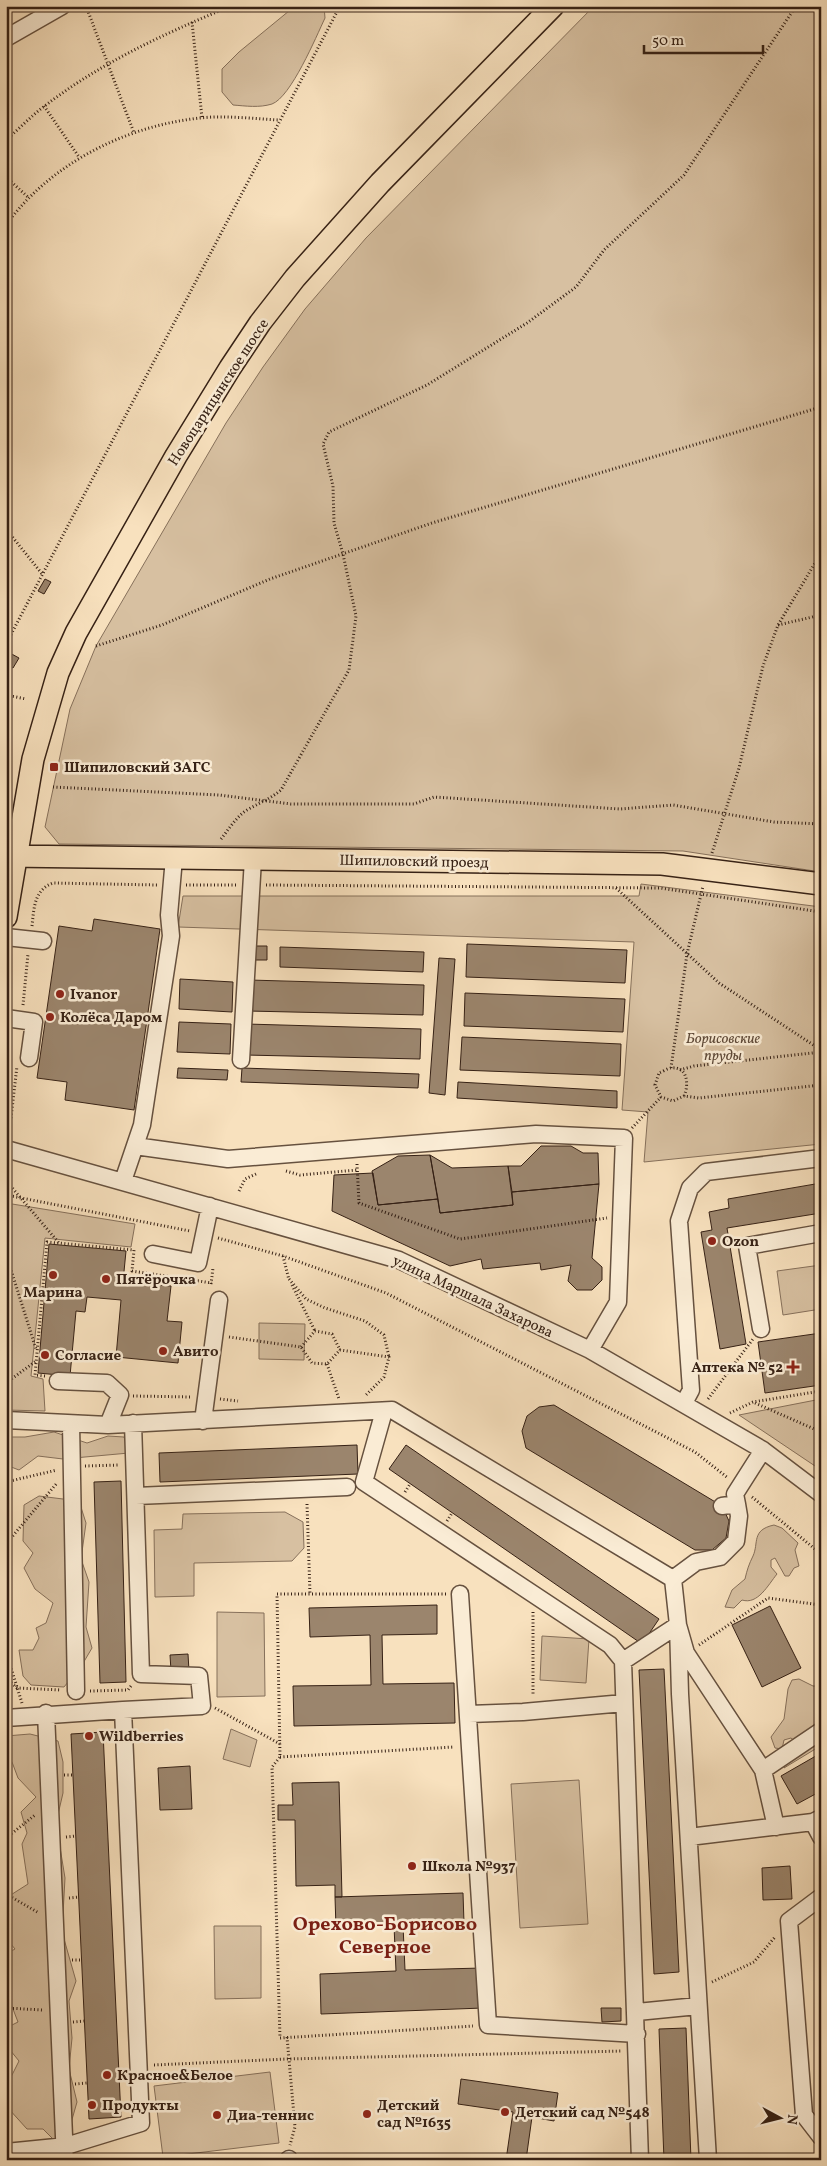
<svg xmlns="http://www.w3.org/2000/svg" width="827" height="2166" viewBox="0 0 827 2166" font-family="Vollkorn,serif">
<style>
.green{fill:#d7c0a1;stroke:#86705b}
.building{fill:#9b856d;stroke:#362115}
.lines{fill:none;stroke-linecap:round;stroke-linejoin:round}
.minor-casing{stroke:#66513f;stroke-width:19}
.major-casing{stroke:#362115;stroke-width:24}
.path{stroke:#362115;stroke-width:3;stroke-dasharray:1 2.5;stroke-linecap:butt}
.minor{stroke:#faecd5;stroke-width:16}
.major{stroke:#f8e1be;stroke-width:21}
.poi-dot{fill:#8f2418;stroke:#faecd5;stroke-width:2}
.labels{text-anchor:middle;stroke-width:5;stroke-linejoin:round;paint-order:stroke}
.street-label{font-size:15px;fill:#362115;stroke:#faecd5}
.poi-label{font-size:15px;font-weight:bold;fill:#362115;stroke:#faecd5;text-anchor:start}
.park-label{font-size:15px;font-style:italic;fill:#5e4938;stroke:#faecd5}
.district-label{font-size:20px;font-weight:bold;fill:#7a1f14;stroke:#faecd5}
</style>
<rect width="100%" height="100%" fill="#f8e1be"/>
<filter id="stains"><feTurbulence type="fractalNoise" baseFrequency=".004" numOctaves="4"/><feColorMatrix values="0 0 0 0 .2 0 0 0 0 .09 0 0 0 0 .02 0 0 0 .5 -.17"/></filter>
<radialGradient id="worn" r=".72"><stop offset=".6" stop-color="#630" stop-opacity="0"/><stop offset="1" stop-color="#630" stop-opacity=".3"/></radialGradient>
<path class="green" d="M295,6H324L325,18C316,37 291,97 272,104C259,108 246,106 233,105L222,92V69L239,52Z
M594,6H821V872L683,851L59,844L45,827L70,709L96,646L226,423L263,367L305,309L366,238Z
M641,884L821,907V1144L644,1162L648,1112L622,1110L634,942L178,927L183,896H639Z
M6,1203L135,1224L131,1247L45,1238L31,1376L43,1379L45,1411L6,1410Z
M821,1265V1309L783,1315L777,1271Z
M259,1323L305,1324L304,1360L259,1359Z
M821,1399V1470L739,1415Z
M54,1432L87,1443L108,1436L124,1437L129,1453L63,1459L38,1456L19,1470L6,1465L7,1437H25Z
M39,1496L79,1501L86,1523L81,1559L89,1582L86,1627L92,1648L82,1665L64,1687L31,1685L23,1676L19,1650H33L39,1638L36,1628L46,1623L53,1603L35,1589L24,1568L33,1553L23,1541L24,1505Z
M285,1512L303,1522L304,1548L292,1561L194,1563V1596L155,1597L154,1530L182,1529L183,1514Z
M774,1525L782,1528L798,1543L795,1550L799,1566L794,1568L789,1576H785L775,1558L771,1560V1567L777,1574C768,1585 758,1605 742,1600L734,1608L725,1607L732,1590L745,1579C747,1570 749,1564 753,1556C759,1543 751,1530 774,1525Z
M217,1612L264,1613L265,1696L217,1697Z
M542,1636L589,1639L586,1683L540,1680Z
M799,1679L813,1686H821V1743L817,1748L784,1768L796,1742L791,1738L784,1740L782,1749L775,1748L771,1737L784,1719L788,1689L792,1680Z
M231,1729L257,1740L250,1767L223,1759Z
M30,1734L58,1741L63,1762V1793L56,1823L65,1878L62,1932L76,1981L69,2001L72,2038L69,2069L77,2102L71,2123L55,2141L43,2129H27L8,2108L7,2085L19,2061L6,2045V2028L18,2022L6,1991V1954L15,1949L6,1938V1898L28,1884L22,1844L27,1833L21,1812L36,1797L18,1778L12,1762L6,1755V1736Z
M579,1780L588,1924L520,1928L511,1784Z
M214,1926H261V1998L215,1999Z
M270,2072L279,2143L163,2157L154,2086Z"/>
<path class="building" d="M45,579L51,582L44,594L38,591Z
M8,652L19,658L13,668L6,665Z
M94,919L160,929L134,1110L65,1100L67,1082L37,1078L59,926L92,931Z
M467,944L627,950L625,983L466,977Z
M253,946H267V960H253Z
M280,947L424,952L423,972L280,967Z
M439,958L455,959L445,1095L429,1093Z
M180,979L233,982L232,1012L179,1009Z
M249,980L424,985L423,1015L248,1011Z
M465,993L625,999L623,1032L464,1026Z
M179,1022L231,1024L230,1054L177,1052Z
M246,1024L421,1029L420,1059L245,1055Z
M462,1037L621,1044L620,1076L460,1070Z
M178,1068L228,1070L227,1080L177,1078Z
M242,1068L419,1074L418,1088L241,1082Z
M458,1082L617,1091V1108L457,1098Z
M541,1146H571L583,1153H598L599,1184L512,1192L508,1166H521Z
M430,1155L438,1199L378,1205L372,1171L398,1156Z
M430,1155L452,1168L508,1166L513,1205L440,1213Z
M373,1173L378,1205L438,1199L440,1213L513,1205L512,1192L599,1184L592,1258L602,1267V1280L592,1290H577L568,1281L571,1265L541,1270L540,1263L483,1269L481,1259L450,1266L332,1211L334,1175Z
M821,1183V1213L727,1228L746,1344L720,1349L701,1232L712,1230L709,1212L729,1208L728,1199Z
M49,1244L126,1251L123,1282L171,1286L167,1321L182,1322L178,1363L116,1357L121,1300L87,1297L85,1312L76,1311L70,1376L38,1373Z
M821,1333V1385L765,1393L758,1342Z
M554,1405L722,1506L729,1521L726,1538L712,1550H695L526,1448L522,1431L527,1416L539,1407Z
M357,1445L358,1474L160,1482L159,1453Z
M406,1445L659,1619L642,1644L389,1469Z
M121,1481L126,1682L100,1683L94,1482Z
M437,1605V1634L382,1635L383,1684L454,1683L455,1723L294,1726L293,1686L371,1685L370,1635L310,1637L309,1608Z
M770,1606L801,1668L762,1687L732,1625Z
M188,1654L189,1671H171L170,1655Z
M664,1669L679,1972L654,1974L639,1670Z
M103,1732L121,2117L89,2119L71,1734Z
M821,1753V1791L797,1804L781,1776Z
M190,1766L192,1809L160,1810L158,1768Z
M339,1782L342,1897H335V1885L296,1886L295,1820H278V1805H293L292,1783Z
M790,1866L792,1899L763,1900L762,1868Z
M463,1893L464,1923L403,1925L405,1970L482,1968L483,2008L321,2014L320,1974L396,1971L394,1926L336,1928L335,1897Z
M601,2008H621V2021L602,2022Z
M686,2028L691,2160H664L659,2029Z
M461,2079L558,2093L554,2121L532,2117L526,2160H506L513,2112L458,2104Z
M449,2155L479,2160H448Z"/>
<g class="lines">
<g class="minor-casing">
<path id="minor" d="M6,38L62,6
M6,937L43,941
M6,1018L34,1022L29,1058
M241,1060L253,859
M135,1146L228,1159L536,1134L624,1138L618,1302L590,1350
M6,1149L399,1260L590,1350L763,1450L821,1494
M123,1181L142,1125L171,936L169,915L174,858
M153,1254L198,1263L210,1206
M761,1329L747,1246L821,1233
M58,1381L107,1383L120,1395L108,1425
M684,1403L691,1390L679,1221L690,1188L706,1172L821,1158
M384,1411L364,1482L610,1645L623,1661L678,1625L686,1653L763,1770L776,1827
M6,1420L108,1425L392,1410L673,1579L678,1625L680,1694L708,2160
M203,1421L219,1300
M71,1424L76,1691
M136,1496L347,1487
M737,1504L735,1494L763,1450
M673,1579L696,1562L720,1557L736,1541L739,1516L737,1504L722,1506
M460,1594L488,2025L637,2034
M623,1661L640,2160
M123,1710L202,1706L199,1676L141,1674L133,1423
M46,1713L65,2160
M469,1714L523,1712L624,1703
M6,1718L123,1710L141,2123L66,2146L6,2152
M763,1770L821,1731
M813,1822L821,1837
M689,1837L813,1822L821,1818
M821,1897L789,1921L804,2115L821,2137
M637,2012L698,2006
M288,2160L289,2159"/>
</g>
<g class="major-casing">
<path id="major" d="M6,856L662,864L821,884
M6,917L33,759L58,673L76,633L176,456L230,368L260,323L295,278L380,183L553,6"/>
</g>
<path class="path" d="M86,6L134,133
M192,22L202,118
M44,106L79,157
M6,140C19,129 32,115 46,105C102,62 166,33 231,6
M6,177L29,198
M6,225C50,164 125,126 200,118C226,115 254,119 280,120
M6,529L43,575
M778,625L821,615
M6,644L340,6
M96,646L162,625L270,579L432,523L821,407
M6,695L26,699
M53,787L219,795L291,804H414L434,797L620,809L673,805L774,822L821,824
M221,839C229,829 236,817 247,810C259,803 270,799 281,790L349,670L356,616L343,554L334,523L333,486L323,444L329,432L427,385L527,323L576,287L604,250L684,175L796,6
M712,853L739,768L763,666L778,625L821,553
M186,885H237
M266,885L660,888L821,912
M616,888L719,983L821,1050
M32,926C34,908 34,890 53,883L157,885
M23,1005L28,954
M671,1068L687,954L703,886
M680,1070L694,1066L821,1052
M684,1096C689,1085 688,1066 671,1068C668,1068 662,1072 659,1073L655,1085L661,1097L673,1101L684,1096L699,1098L821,1085
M11,1118L17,1066
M632,1128L661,1097
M357,1164L359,1203L460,1239L607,1218
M286,1171L300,1175L357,1170
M8,1183L59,1243
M239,1191L245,1179L256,1174
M6,1195L190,1231
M218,1238L283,1256L386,1293L695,1452L728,1478
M6,1254L36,1349
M283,1256L289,1280
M289,1279L306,1299L325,1308L365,1321L384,1335L389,1357
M211,1284L213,1268
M292,1285L315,1331
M229,1337L301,1347L312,1363L327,1364L340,1350L389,1357L384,1377L366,1395
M301,1347L315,1331L332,1334L340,1350
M327,1364L339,1399
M45,1376L35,1375L47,1242L134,1250L132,1271L212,1283
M6,1383L36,1361
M133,1396L192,1397
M220,1399L238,1401
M708,1399L753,1339
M755,1403L821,1432
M730,1413L753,1402L821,1391
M85,1466L119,1465
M6,1482L57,1470
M405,1492L410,1484
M752,1497L821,1554
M307,1504L310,1594
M447,1521L452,1513
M6,1544L57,1483
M446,1594H277L280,1757L272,1767L280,2038L473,2026
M533,1612V1696
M699,1645L768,1598L821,1605
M6,1652L22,1703
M6,1678L17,1688L61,1690
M90,1691L128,1690L131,1686
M215,1708L280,1744
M280,1757L454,1747
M64,1775H73
M66,1837L76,1836
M6,1838L35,1815
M6,1894L39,1913
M69,1898L79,1897
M72,1960H81
M712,1982L754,1962L775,1937
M6,2008L43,2010
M73,2022L85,2021
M287,2037L295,2127L290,2145
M154,2065L287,2059L622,2051
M75,2084L87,2083"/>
<use href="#minor" class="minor"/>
<use href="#major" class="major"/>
</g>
<g class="poi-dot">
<rect x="49" y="762" width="10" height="10" rx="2.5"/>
<circle cx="60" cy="994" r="5"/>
<circle cx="50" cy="1017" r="5"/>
<circle cx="712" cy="1241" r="5"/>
<circle cx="53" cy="1275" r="5"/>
<circle cx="106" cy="1279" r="5"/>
<circle cx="163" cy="1351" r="5"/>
<circle cx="45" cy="1355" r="5"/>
<path d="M790.5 1359.5h5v5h5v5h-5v5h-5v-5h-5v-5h5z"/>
<circle cx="89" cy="1736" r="5"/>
<circle cx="412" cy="1866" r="5"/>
<circle cx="107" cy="2075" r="5"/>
<circle cx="92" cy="2105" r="5"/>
<circle cx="505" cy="2112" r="5"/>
<circle cx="367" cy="2114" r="5"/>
<circle cx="217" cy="2115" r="5"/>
</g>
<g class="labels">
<g class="street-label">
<text transform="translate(218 392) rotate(-57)" y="5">Новоцарицынское шоссе</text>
<text transform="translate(414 861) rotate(1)" y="5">Шипиловский проезд</text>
<text transform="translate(473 1296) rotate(25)" y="5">улица Маршала Захарова</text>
</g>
<g class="poi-label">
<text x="64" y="772">Шипиловский ЗАГС</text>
<text x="70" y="999">Ivanor</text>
<text x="60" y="1022">Колёса Даром</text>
<text x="722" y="1246">Ozon</text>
<text x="116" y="1284">Пятёрочка</text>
<text x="53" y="1297" text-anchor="middle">Марина</text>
<text x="173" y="1356">Авито</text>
<text x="55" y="1360">Согласие</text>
<text x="783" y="1372" text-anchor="end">Аптека № 52</text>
<text x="99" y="1741">Wildberries</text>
<text x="422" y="1871">Школа №937</text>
<text x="117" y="2080">Красное&amp;Белое</text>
<text x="102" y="2110">Продукты</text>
<text x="377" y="2110">Детский<tspan x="377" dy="17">сад №1635</tspan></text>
<text x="515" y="2117">Детский сад №548</text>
<text x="227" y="2120">Диа-теннис</text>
</g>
<g class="park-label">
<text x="723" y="1043">Борисовские<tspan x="723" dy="17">пруды</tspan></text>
</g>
<g class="district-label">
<text x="385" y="1930">Орехово-Борисово<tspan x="385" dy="23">Северное</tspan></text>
</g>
</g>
<rect width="827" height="2166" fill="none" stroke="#f8e1be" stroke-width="25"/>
<rect x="8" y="8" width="812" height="2151" fill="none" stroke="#362115" stroke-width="2.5"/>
<rect x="12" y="12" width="802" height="2141" fill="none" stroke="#362115"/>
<g transform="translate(780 2118) rotate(97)" stroke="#faecd5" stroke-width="4" paint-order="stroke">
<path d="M0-4L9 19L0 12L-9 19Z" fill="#362115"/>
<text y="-8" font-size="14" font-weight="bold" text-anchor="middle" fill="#362115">N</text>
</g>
<path d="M644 45v8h119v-8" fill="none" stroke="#362115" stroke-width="2.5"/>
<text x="652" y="45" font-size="15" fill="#362115" stroke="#faecd5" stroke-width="4" paint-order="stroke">50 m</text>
<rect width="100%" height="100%" filter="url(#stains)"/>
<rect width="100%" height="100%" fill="url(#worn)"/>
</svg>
